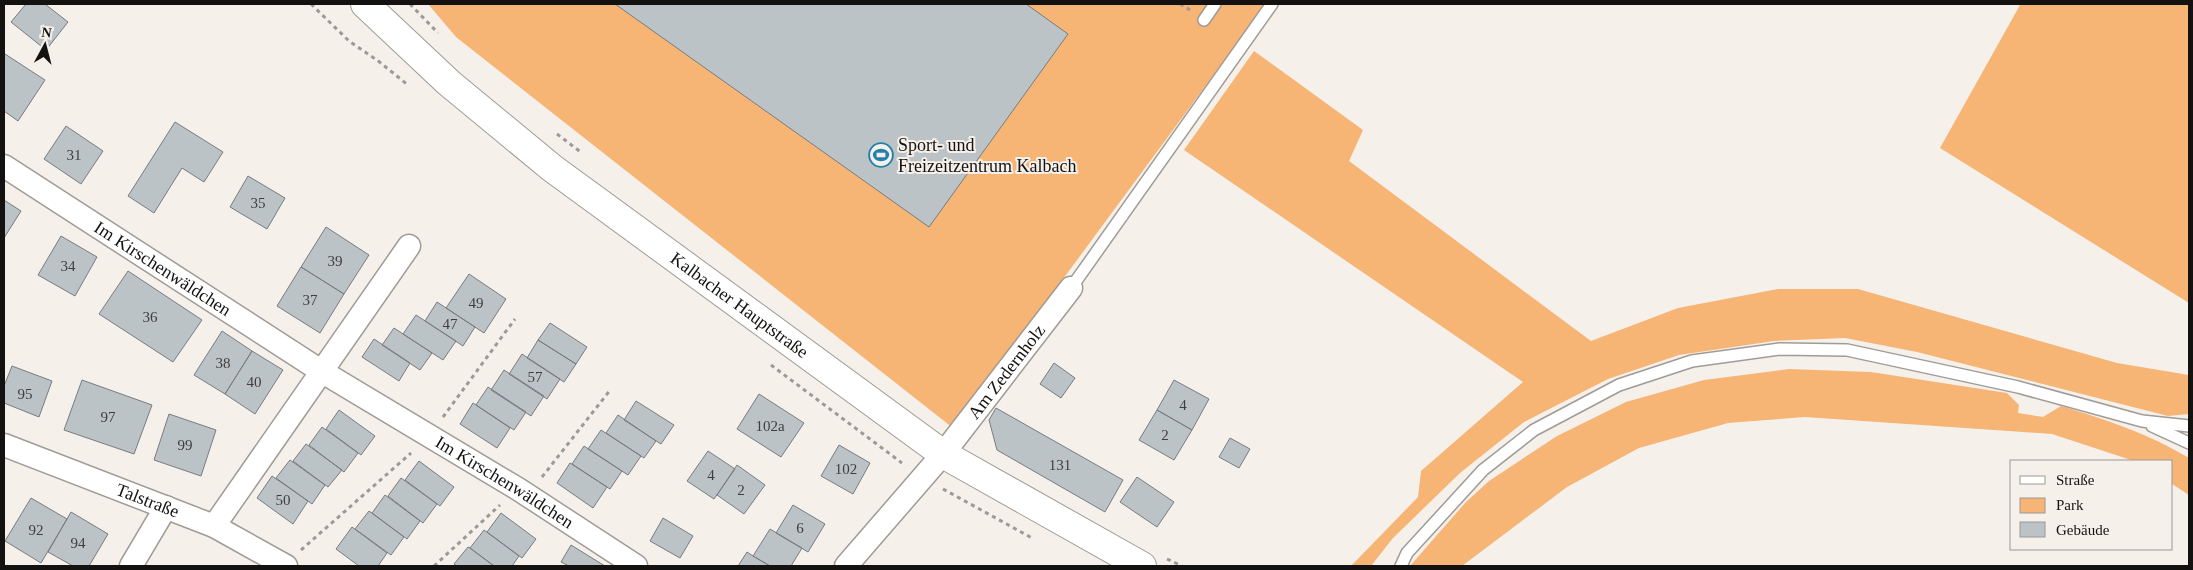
<svg xmlns="http://www.w3.org/2000/svg" width="2193" height="570" viewBox="0 0 2193 570" font-family="Georgia,serif">
<style>
.green{fill:#f6b475}
.building{fill:#bcc3c7;stroke:#767c80}
.lines{fill:none;stroke-linecap:round;stroke-linejoin:round}
.service-casing{stroke:#a09b96;stroke-width:14}
.minor-casing{stroke:#a09b96;stroke-width:25}
.tertiary-casing{stroke:#a09b96;stroke-width:30}
.path{stroke:#9d9995;stroke-width:3;stroke-dasharray:4 4;stroke-linecap:butt}
.service{stroke:#fff;stroke-width:11}
.minor{stroke:#fff;stroke-width:22}
.tertiary{stroke:#fff;stroke-width:28}
.labels{text-anchor:middle;stroke-width:4;stroke-linejoin:round;paint-order:stroke}
.number-label{font-size:15px;fill:#3e3e3e}
.poi-label{font-size:18px;fill:#141210;stroke:#f6f0eb;text-anchor:start}
.street-label{font-size:18px;fill:#141210;stroke:#f6f0eb}
</style>
<rect width="100%" height="100%" fill="#f6f0eb"/>
<path class="green" d="M428,4H1266L953,428L456,37Z
M2019,4H2189V303L1940,148L2020,5Z
M1254,51L1363,130L1349,161L1591,341L1678,308L1778,289H1858L2117,363L2189,375V414L2168,416L1917,352L1845,338L1774,341L1679,355L1608,379L1524,422L1460,473L1393,538L1371,566H1351L1418,497L1421,471L1523,382L1184,150Z
M1789,369L1871,372L2007,393L2019,405L2018,413L2043,417L2061,406C2107,420 2147,433 2189,458V495L2172,484V461H2134L2052,434L1805,417L1728,423L1639,448L1567,487L1462,566H1410L1465,503L1489,481L1557,436L1626,402L1704,380Z"/>
<path class="building" d="M26,4H45L68,22L46,50L11,22Z
M615,4H1026L1068,34L929,227Z
M5,54L45,80L18,121L4,111V56Z
M175,122L223,152L204,182L182,168L154,213L128,196Z
M66,126L103,151L81,184L44,159Z
M248,176L285,198L267,229L230,207Z
M4,200L21,211L4,238Z
M326,227L369,255L344,294L301,267Z
M61,236L97,257L75,296L38,275Z
M301,267L344,294L320,333L277,306Z
M128,271L202,320L173,362L99,314Z
M469,274L506,299L484,333L446,308Z
M437,302L475,327L463,346L425,321Z
M416,315L456,341L443,360L403,334Z
M550,323L587,347L576,364L538,340Z
M394,328L432,353L420,370L382,345Z
M222,331L252,351L225,394L194,375Z
M374,339L410,363L399,381L362,357Z
M538,340L576,364L564,382L527,358Z
M252,351L283,370L255,414L225,394Z
M522,354L560,379L547,399L509,374Z
M1054,363L1075,378L1061,398L1040,384Z
M12,366L52,381L39,417L4,403V386Z
M504,370L544,396L531,416L491,390Z
M82,380L152,405L134,454L64,430Z
M1174,380L1209,399L1192,430L1157,410Z
M488,387L526,412L514,430L476,405Z
M759,394L804,423L781,457L737,429Z
M636,401L674,425L661,444L624,420Z
M473,403L510,428L497,448L460,424Z
M996,408L1123,480L1105,512L997,450L989,420Z
M339,410L375,436L361,455L326,429Z
M1157,410L1192,430L1174,460L1139,440Z
M169,414L216,430L201,476L154,460Z
M618,415L656,441L644,458L606,433Z
M322,427L358,453L344,472L309,445Z
M601,430L641,456L628,475L588,449Z
M1230,438L1250,449L1239,468L1219,457Z
M306,444L342,470L328,487L293,461Z
M839,445L870,463L853,494L821,476Z
M584,446L622,471L610,489L572,464Z
M708,451L735,469L714,499L687,481Z
M290,460L325,485L312,504L276,478Z
M419,461L454,487L440,506L405,480Z
M570,463L607,487L593,508L557,483Z
M737,465L765,485L744,514L717,495Z
M272,476L308,501L293,524L257,498Z
M1137,477L1174,502L1157,527L1120,502Z
M401,478L437,504L423,523L388,496Z
M385,495L420,521L407,539L372,513Z
M31,498L67,519L41,563L5,541Z
M793,505L825,524L808,552L776,533Z
M369,511L404,537L391,555L355,529Z
M71,512L108,534L89,566H73L48,552Z
M501,513L536,539L522,558L487,532Z
M663,518L693,536L680,558L650,541Z
M352,527L387,553L378,566H359L336,549Z
M770,529L802,548L791,566H770L753,556Z
M484,530L519,556L512,566H494L470,548Z
M571,545L605,566H569L561,562Z
M468,547L470,548L494,566H457L454,564Z
M747,552L753,556L770,566H738Z"/>
<g class="lines">
<g class="service-casing">
<path id="service" d="M1204,20L1215,4
M1071,288L1272,4
M2152,426L2189,443
M1401,566L1407,553L1483,470L1534,430L1619,385L1692,361L1780,349L1847,350L2018,387L2142,421L2189,426"/>
</g>
<g class="minor-casing">
<g id="minor">
<path id="s1" d="M4,166L321,371L518,489L636,566"/>
<path id="s2" d="M4,445L214,526L286,566"/>
<path d="M214,526L409,246"/>
<path d="M131,566L166,507"/>
<path id="s3" d="M846,566L943,454L1071,288"/>
</g>
</g>
<g class="tertiary-casing">
<g id="tertiary">
<path id="s4" d="M365,4L449,83L552,168L943,454L1142,566"/>
</g>
</g>
<path class="path" d="M311,4L349,41L377,60L408,85
M410,4L438,33
M1180,4L1190,10
M557,134L582,153
M771,365L902,463
M443,417L515,319
M542,477L611,389
M943,489L1032,538
M301,550L411,453
M1167,559L1182,566
M434,566L500,505"/>
<use href="#service" class="service"/>
<use href="#minor" class="minor"/>
<use href="#tertiary" class="tertiary"/>
</g>
<defs>
<g id="stadium-ring" transform="scale(1.25)"><circle r="9.5" fill="#f6f0eb" stroke="#2481ae" stroke-width="1.5"/><path d="M0-5a6.5 5 0 1 0 0 10a6.5 5 0 1 0 0-10ZM-3.5-1.8h7v3.6h-7Z" fill="#2481ae"/></g>
</defs>
<g fill-rule="evenodd">
<use href="#stadium-ring" x="881" y="155"/>
</g>
<g class="labels">
<g class="number-label">
<text x="74" y="160">31</text>
<text x="258" y="208">35</text>
<text x="335" y="266">39</text>
<text x="68" y="271">34</text>
<text x="310" y="305">37</text>
<text x="476" y="308">49</text>
<text x="150" y="322">36</text>
<text x="450" y="329">47</text>
<text x="223" y="368">38</text>
<text x="535" y="382">57</text>
<text x="254" y="387">40</text>
<text x="25" y="399">95</text>
<text x="1183" y="410">4</text>
<text x="108" y="422">97</text>
<text x="770" y="431">102a</text>
<text x="1165" y="440">2</text>
<text x="185" y="450">99</text>
<text x="1060" y="470">131</text>
<text x="846" y="474">102</text>
<text x="711" y="480">4</text>
<text x="741" y="495">2</text>
<text x="283" y="505">50</text>
<text x="800" y="533">6</text>
<text x="36" y="535">92</text>
<text x="78" y="548">94</text>
</g>
<g class="poi-label">
<text x="898" y="151">Sport- und<tspan x="898" dy="21">Freizeitzentrum Kalbach</tspan></text>
</g>
<g class="street-label">
<text dy="6" stroke="none"><textPath href="#s1" startOffset="189">Im Kirschenwäldchen</textPath></text>
<text dy="6" stroke="none"><textPath href="#s4" startOffset="481">Kalbacher Hauptstraße</textPath></text>
<text dy="6" stroke="none"><textPath href="#s3" startOffset="252">Am Zedernholz</textPath></text>
<text dy="6" stroke="none"><textPath href="#s1" startOffset="592">Im Kirschenwäldchen</textPath></text>
<text dy="6" stroke="none"><textPath href="#s2" startOffset="154">Talstraße</textPath></text>
</g>
</g>
<rect width="2193" height="570" fill="none" stroke="#141210" stroke-width="10"/>
<rect x="2010" y="460" width="162" height="90" fill="#f6f0eb" stroke="#9c9793"/>
<rect x="2020" y="476" width="25" height="8" fill="#ffffff" stroke="#9c9793"/>
<text x="2056" y="485" font-size="15" fill="#141210">Straße</text>
<rect x="2020" y="498" width="25" height="15" fill="#f6b475" stroke="#9c9793"/>
<text x="2056" y="510" font-size="15" fill="#141210">Park</text>
<rect x="2020" y="522" width="25" height="15" fill="#bcc3c7" stroke="#9c9793"/>
<text x="2056" y="535" font-size="15" fill="#141210">Gebäude</text>
<g transform="translate(45 45) rotate(7)" stroke="#f6f0eb" stroke-width="4" paint-order="stroke">
<path d="M0-4L9 19L0 12L-9 19Z" fill="#141210"/>
<text y="-8" font-size="14" font-weight="bold" text-anchor="middle" fill="#141210">N</text>
</g>
</svg>
